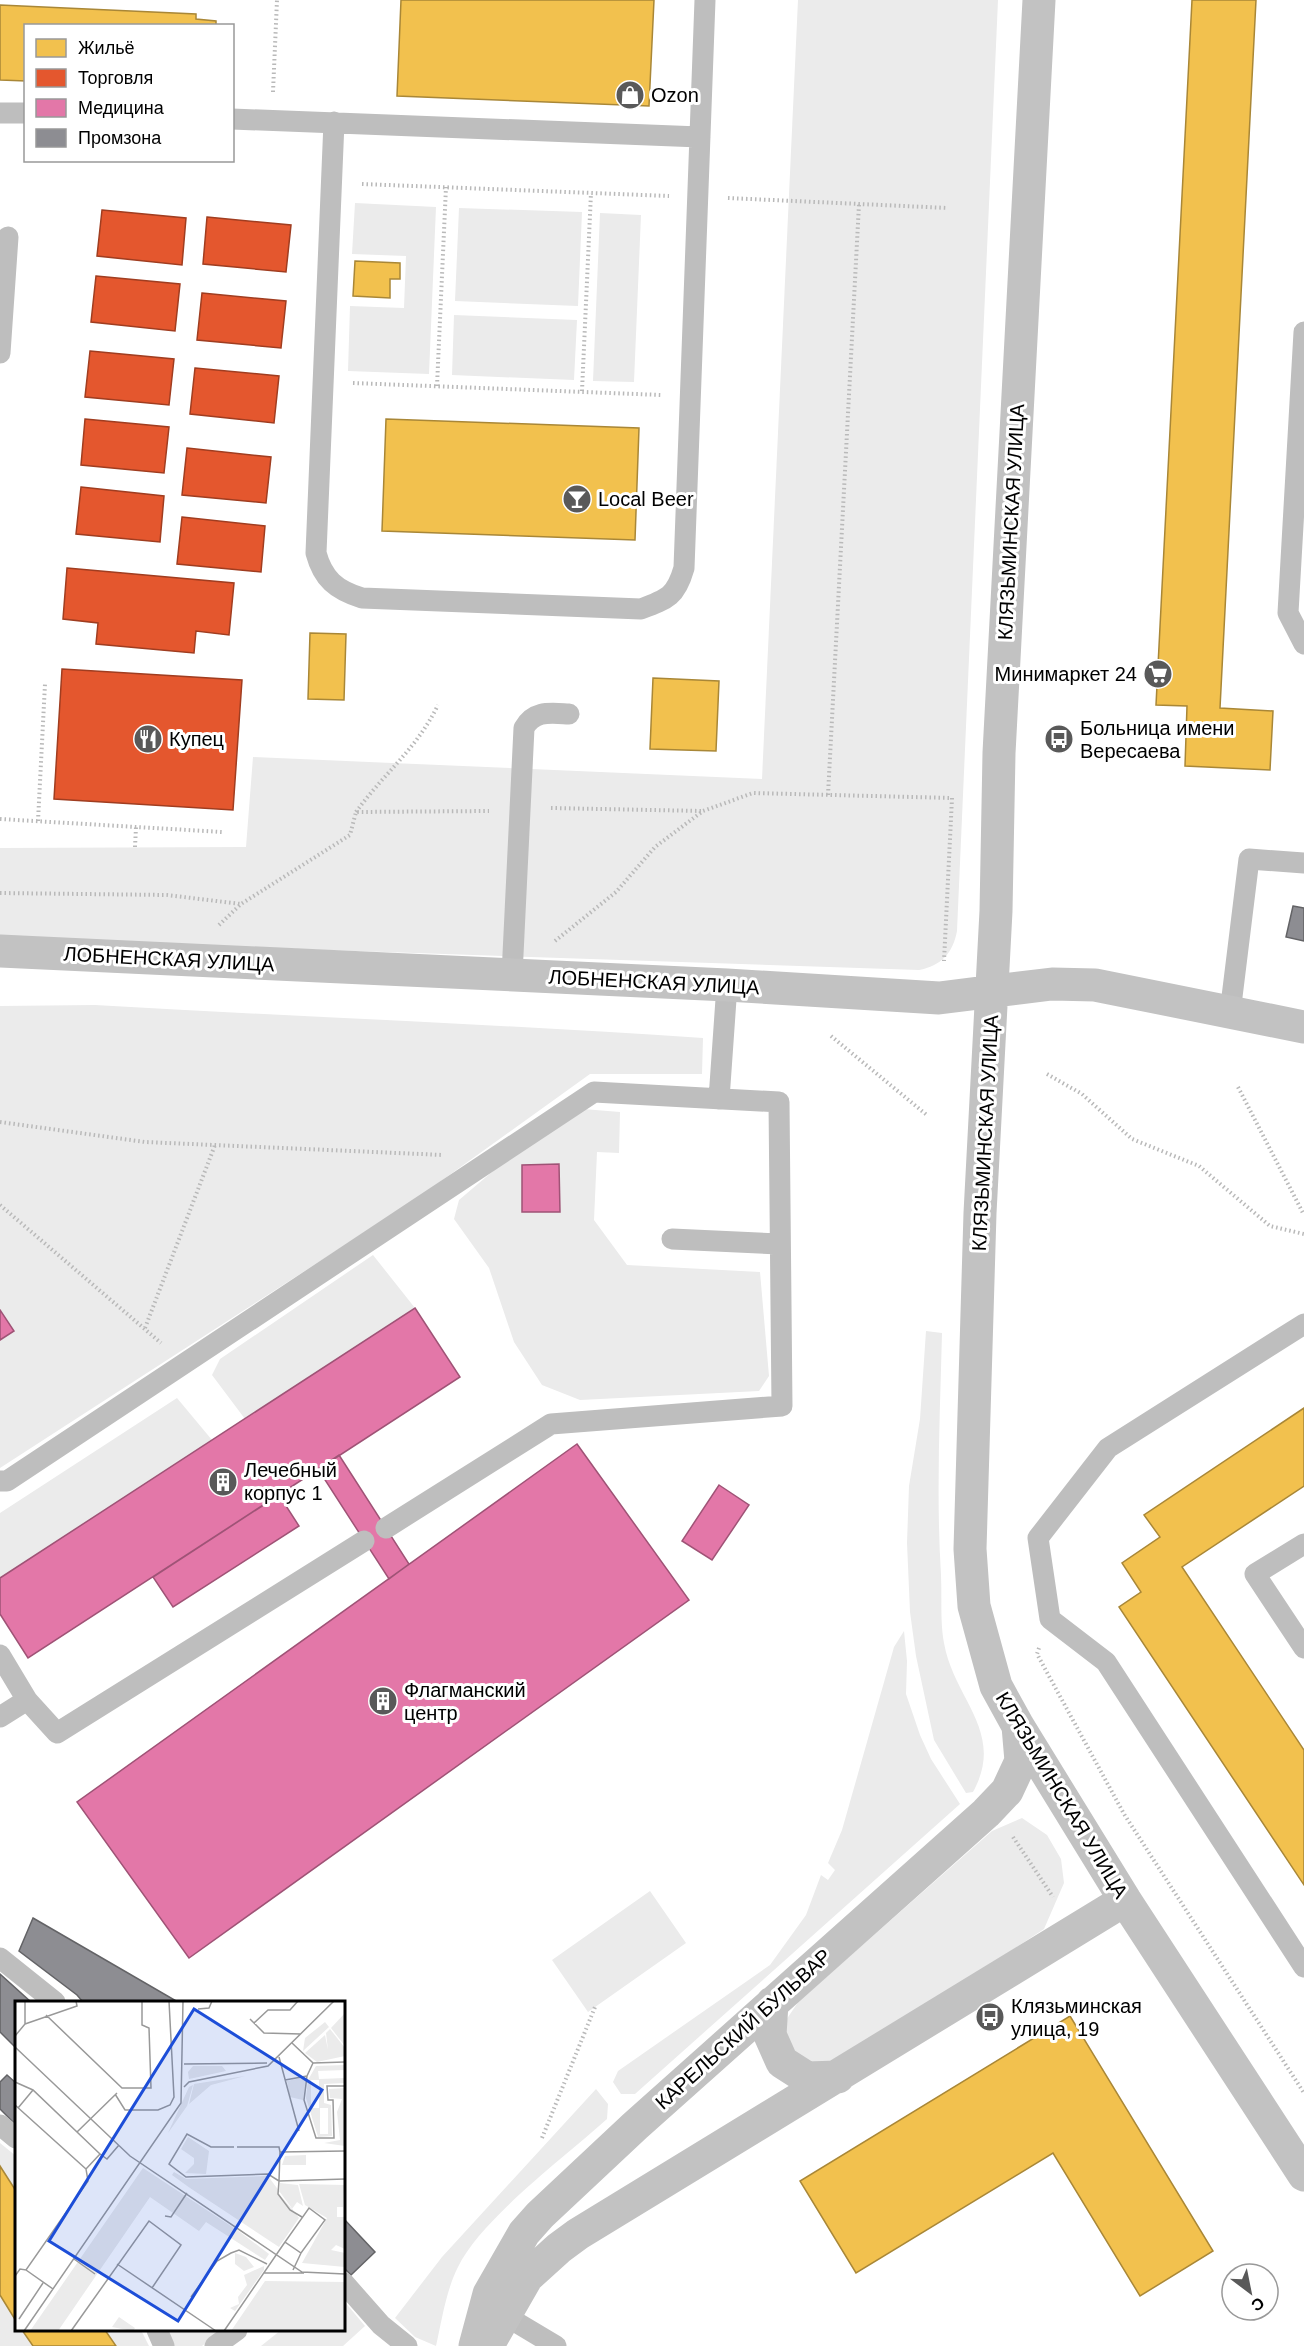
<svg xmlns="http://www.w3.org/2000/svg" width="1304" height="2346" viewBox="0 0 1304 2346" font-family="Arial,sans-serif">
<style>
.green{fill:#ebebeb}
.homes{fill:#f2c14e;stroke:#a98737;stroke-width:1.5}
.shops{fill:#e4572e;stroke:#a03d20;stroke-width:1.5}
.health{fill:#e377a8;stroke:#9f5376;stroke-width:1.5}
.industry{fill:#8d8d92;stroke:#636366;stroke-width:1.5}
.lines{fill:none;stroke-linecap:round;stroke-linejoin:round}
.path{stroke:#b9b9b9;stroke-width:4;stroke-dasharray:1.5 3;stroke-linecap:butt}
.lane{stroke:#bebebe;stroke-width:21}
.secondary{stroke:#c2c2c2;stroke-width:33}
.labels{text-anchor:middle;stroke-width:6;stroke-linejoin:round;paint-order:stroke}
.poi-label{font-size:20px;fill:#000;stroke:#fff;text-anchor:start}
.street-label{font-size:20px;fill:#000;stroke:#fff}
.inset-road{fill:none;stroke:#999;stroke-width:1.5}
.view{fill:#1d4ed8;fill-opacity:0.15;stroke:#1d4ed8;stroke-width:3}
.inset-edge{fill:none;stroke:#000;stroke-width:3}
</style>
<rect width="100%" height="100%" fill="#fff"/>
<path class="green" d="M798,0H998L957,931C953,953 941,966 919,970L0,939V848L246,847L253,757L762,779Z
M355,203L436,207L429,374L348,371L350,306L404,308L406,256L352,254Z
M459,208L582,212L578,306L455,301Z
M600,213L641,215L634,382L593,381Z
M454,315L577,320L574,380L452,375Z
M95,1005C298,1017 501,1024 703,1038L702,1074H590L416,1199L0,1468V1006Z
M583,1109L620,1112L619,1153L597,1152L594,1220L627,1265L760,1272L769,1376L759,1391L580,1400L542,1385L514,1342L489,1268L454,1219L459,1200L499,1166Z
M373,1255L415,1308L245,1419L212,1375L220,1359Z
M926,1331L942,1333C940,1414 936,1494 941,1575C942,1597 940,1622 944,1643C954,1700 1006,1732 973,1792L966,1793L934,1740L916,1656L910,1612L907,1543L909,1486L920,1419Z
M177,1398L212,1440L0,1578V1513Z
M904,1631L907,1661L906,1694L920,1735L931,1759L960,1804L635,2094H621L613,2082L618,2071L770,1965L806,1915L821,1875L828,1880L835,1870L828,1863L842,1830L894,1647Z
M1022,1818L1047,1835L1061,1859L1064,1883L1044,1929L836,2066L810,2067L785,2043L786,2020L799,2001L992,1831Z
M650,1891L686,1943L588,2012L552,1960Z
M596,2089L608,2104L607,2119C566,2156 481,2219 458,2267C446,2291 442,2319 436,2346L415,2337L395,2318L442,2257Z
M0,2143L16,2156V2191L0,2166Z
M0,2295L16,2321V2330H22L33,2346H0Z
M344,2301L365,2326L343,2346H261L281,2330H344Z
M105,2330H141L149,2346H116Z
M165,2330H222L202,2346H167Z"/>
<path class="homes" d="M401,0H654L649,106L397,96Z
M1192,0H1256L1220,708L1273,711L1270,770L1185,766L1187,706L1156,705Z
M0,5L196,14V19L216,21V26H26V81L0,80Z
M355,261L400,263V279H390V298L353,296Z
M386,419L639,428L635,540L382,531Z
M310,633L346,634L344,700L308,699Z
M653,678L719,681L716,751L650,749Z
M1304,1408V1486L1182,1567L1304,1750V1885L1119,1607L1141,1592L1122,1563L1160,1537L1144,1515Z
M1070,2016L1213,2251L1140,2296L1053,2153L856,2273L800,2181Z
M0,2166L16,2191V2321L0,2295Z
M22,2330H105L116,2346H33Z"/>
<path class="shops" d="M102,210L186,218L182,265L97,256Z
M207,217L291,225L286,272L203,264Z
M96,276L180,284L175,331L91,322Z
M202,293L286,301L281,348L197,340Z
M90,351L174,359L169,405L85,397Z
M195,368L279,376L274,423L190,414Z
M85,419L169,427L164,473L81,465Z
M187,448L271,457L266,503L182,495Z
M81,487L164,496L160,542L76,534Z
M182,517L265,526L261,572L177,564Z
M67,568L234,583L229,635L196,631L194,653L96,644L98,623L63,619Z
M62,669L242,680L233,810L54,799Z"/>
<path class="health" d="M559,1164L560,1212H522V1165Z
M415,1308L460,1377L28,1658L0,1614V1578Z
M0,1310L14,1331L0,1340Z
M577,1444L689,1600L189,1958L77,1802Z
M339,1455L409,1564L389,1579L318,1469Z
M719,1485L749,1505L712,1560L682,1541Z
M279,1495L299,1526L173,1607L153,1577Z"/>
<path class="industry" d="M1293,906L1304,908V941L1286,937Z
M33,1918L178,2002H83L77,1995L19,1951Z
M0,1974L31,2002H16V2048L0,2032Z
M7,2075L16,2083V2125L0,2109V2082Z
M344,2219L375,2252L351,2275L344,2268Z"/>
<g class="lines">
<path class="path" d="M273,92L277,0
M362,184L669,196
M728,198L948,208
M353,383L661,395
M437,386L446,187
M582,391L591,193
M828,795L859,204
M551,808L702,811
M356,812C384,773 416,750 438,705
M0,819L222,832
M38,821L45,684
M135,847L136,827
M0,893L167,895L241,904
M219,925L241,904L350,835L356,812L489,811
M555,941L616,892L655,847L703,811L753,793L952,798L944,961
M831,1036L928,1116
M1047,1074L1082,1094L1132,1139L1199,1166L1270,1226L1304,1234
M1238,1087L1304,1215
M0,1122L145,1142L443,1155
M0,1205L161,1343
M145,1328L215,1145
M1039,1648L1037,1654L1124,1814L1304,2093
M1013,1837L1053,1897
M542,2138L595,2007"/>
<path class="lane" d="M0,113H26
M232,119L700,137
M334,122L316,553C323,579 336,590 362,598L641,609C668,599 676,596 684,568L705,0
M1304,332L1288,613L1304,644
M0,353L8,237
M512,975L524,728C534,710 550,713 569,714
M1230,1013L1249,859L1304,863
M719,1099L727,985
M672,1239L780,1244
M1304,1324L1108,1448L1038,1538L1050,1619L1106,1662L1304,1967
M0,1481H7L594,1092L779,1102L782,1406L551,1424L386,1528
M1304,1544L1255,1574L1304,1648
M0,1655L27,1700L0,1717
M27,1700L57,1733L364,1541
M0,1958L55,2002
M0,2125L16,2138
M344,2283L381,2325L407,2346
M504,2315L556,2346
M157,2330L164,2346
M215,2346L237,2330"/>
<path class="secondary" d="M1039,0L999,753L996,911L980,1213L970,1549L974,1606L996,1686L1018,1726L1125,1900L1304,2175
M0,951L727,985L939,998L1052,984L1095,985L1304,1027
M772,2003L770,2035L782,2062L807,2078L838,2077
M488,2345L527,2277L559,2248L578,2234L1125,1900
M475,2346L489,2294L524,2233L540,2215L635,2126L986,1813L1007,1791L1021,1761L1018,1726"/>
</g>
<defs>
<g id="shop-disc" transform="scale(1.5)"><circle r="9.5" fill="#595959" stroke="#fff"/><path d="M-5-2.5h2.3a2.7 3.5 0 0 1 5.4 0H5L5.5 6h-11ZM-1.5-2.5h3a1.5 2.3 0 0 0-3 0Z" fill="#fff"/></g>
<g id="bar-disc" transform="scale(1.5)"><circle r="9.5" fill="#595959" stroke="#fff"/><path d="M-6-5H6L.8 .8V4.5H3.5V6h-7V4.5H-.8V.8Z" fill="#fff"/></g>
<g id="supermarket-disc" transform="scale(1.5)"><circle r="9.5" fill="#595959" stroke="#fff"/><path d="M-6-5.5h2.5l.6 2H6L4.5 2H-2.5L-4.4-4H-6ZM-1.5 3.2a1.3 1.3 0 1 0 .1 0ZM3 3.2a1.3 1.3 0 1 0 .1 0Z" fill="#fff"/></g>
<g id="restaurant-disc" transform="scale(1.5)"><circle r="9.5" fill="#595959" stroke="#fff"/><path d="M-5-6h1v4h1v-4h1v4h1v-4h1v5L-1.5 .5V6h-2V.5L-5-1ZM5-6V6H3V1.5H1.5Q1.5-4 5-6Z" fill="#fff"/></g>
<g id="bus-disc" transform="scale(1.5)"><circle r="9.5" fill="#595959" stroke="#fff"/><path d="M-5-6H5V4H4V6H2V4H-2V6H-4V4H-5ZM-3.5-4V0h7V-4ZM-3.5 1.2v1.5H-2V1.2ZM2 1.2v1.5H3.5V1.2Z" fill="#fff"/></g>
<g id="building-disc" transform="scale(1.5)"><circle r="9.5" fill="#595959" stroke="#fff"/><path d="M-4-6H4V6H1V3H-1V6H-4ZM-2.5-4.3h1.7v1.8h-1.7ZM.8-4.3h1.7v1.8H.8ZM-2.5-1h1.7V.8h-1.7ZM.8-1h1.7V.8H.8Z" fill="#fff"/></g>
</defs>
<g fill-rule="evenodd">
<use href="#shop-disc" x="630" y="95"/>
<use href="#bar-disc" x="577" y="499"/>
<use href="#supermarket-disc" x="1158" y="674"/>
<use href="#restaurant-disc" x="148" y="739"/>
<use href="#bus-disc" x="1059" y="739"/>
<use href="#building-disc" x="223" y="1482"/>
<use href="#building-disc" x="383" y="1701"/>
<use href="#bus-disc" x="990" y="2017"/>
</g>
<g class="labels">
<g class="poi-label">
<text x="651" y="102">Ozon</text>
<text x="598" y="506">Local Beer</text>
<text x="1137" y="681" text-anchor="end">Минимаркет 24</text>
<text x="1080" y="735">Больница имени<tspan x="1080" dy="23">Вересаева</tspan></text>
<text x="169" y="746">Купец</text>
<text x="244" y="1477">Лечебный<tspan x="244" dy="23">корпус 1</tspan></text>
<text x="404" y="1697">Флагманский<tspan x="404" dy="23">центр</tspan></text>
<text x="1011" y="2013">Клязьминская<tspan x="1011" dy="23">улица, 19</tspan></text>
</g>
<g class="street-label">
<text transform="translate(1011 522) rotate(-87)" y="7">КЛЯЗЬМИНСКАЯ УЛИЦА</text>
<text transform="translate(169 959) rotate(3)" y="7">ЛОБНЕНСКАЯ УЛИЦА</text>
<text transform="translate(654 982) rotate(3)" y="7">ЛОБНЕНСКАЯ УЛИЦА</text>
<text transform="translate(985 1133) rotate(-87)" y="7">КЛЯЗЬМИНСКАЯ УЛИЦА</text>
<text transform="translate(1062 1795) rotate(59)" y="7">КЛЯЗЬМИНСКАЯ УЛИЦА</text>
<text transform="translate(743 2029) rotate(-42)" y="7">КАРЕЛЬСКИЙ БУЛЬВАР</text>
</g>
</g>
<g transform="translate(15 2001)">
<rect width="330" height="330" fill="#fff"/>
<path d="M330,12V45L316,27ZM310,21L314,26L288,50L290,37ZM315,28L330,47V55L302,61L290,52L310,34L313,49L311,32ZM330,64V69L303,70L304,78L330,77V82L309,83V102L316,104L317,135L303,136L291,97L293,79L301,65ZM296,79H304V107H296ZM305,107H313V133H305ZM178,65H207L211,70L174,78L173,71ZM230,75L196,84L174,103L179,83ZM291,76L288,99L275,96L272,80ZM178,84L172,105L153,132L174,86ZM330,87V145L309,142L325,139L322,111L327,98L315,97L314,88ZM173,136L194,150L191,173L170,172L179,163V157L166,148ZM291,154V164H267L270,155ZM128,167L225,231L254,253L250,259L191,221L184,230L135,196L43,330H15ZM159,171L171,178L253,175L284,217L264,246L175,187L157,174ZM265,182L283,184L288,205L282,201L277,208L264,193ZM284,183L329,184L328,206H322V216H330V248L321,244L316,249L330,252V266L287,262L312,217L290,204ZM220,252L231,256L239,266L229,270L220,263ZM249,265V269L220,310L215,307L224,303L223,296L232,284L229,274ZM250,280L330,281V330H216ZM104,316L120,327L118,330L97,326Z" fill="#ebebeb" fill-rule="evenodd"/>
<path class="inset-road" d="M183,8L194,7L197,0M31,14L107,87H136L134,27L127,24V0M235,18L239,22L253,9H275L283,0M239,22L249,32L286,33M10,23L62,5L61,0M0,35L10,23V0M277,42L298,62L292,75L289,99L301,137H319L318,99H313L312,85H330M0,46L115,155L287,271L330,273M264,56L284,130M298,62L330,61M169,63L252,62M270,79L292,75M0,81L18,89L85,153L71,168L0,104M169,86L174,81L253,65L319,0M100,93L110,109H143L155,104L159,96L154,0M3,107L18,89M62,131L102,92M219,146H196L172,133L154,163L171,176L253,173L264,180L263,193L275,209L287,216M222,146H264L265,151M330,150L265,151L264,180L330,178M85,153L92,158L104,144M294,207L310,219L286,252L270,241ZM150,215L156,216L172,192M59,258L80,273M102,263L201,330M11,269L38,288M278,269L286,252M249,272H289M0,275L5,268L11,269L73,180L71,168M176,296L202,260L216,252L224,249L252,263M4,318L28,282M9,330L166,102L168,0M56,330L134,220L166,244L137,287M209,330L270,241"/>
<path class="view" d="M179,8L307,89L163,320L34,240Z"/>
<rect width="330" height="330" class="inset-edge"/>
</g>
<rect x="24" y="24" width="210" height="138" fill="#ffffff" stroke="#999999" stroke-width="1.5"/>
<rect x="36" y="39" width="30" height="18" fill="#f2c14e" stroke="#999999" stroke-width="1.5"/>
<text x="78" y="54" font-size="18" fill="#000000">Жильё</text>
<rect x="36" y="69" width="30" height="18" fill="#e4572e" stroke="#999999" stroke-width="1.5"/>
<text x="78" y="84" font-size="18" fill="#000000">Торговля</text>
<rect x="36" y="99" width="30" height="18" fill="#e377a8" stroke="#999999" stroke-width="1.5"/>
<text x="78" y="114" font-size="18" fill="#000000">Медицина</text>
<rect x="36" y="129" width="30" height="18" fill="#8d8d92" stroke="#999999" stroke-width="1.5"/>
<text x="78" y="144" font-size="18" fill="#000000">Промзона</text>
<g transform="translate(1250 2292) rotate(148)"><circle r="28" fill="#ffffff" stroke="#999999" stroke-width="1.5"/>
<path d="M0-4.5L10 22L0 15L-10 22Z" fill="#595959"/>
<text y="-9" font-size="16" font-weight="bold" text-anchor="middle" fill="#000000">С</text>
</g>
</svg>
